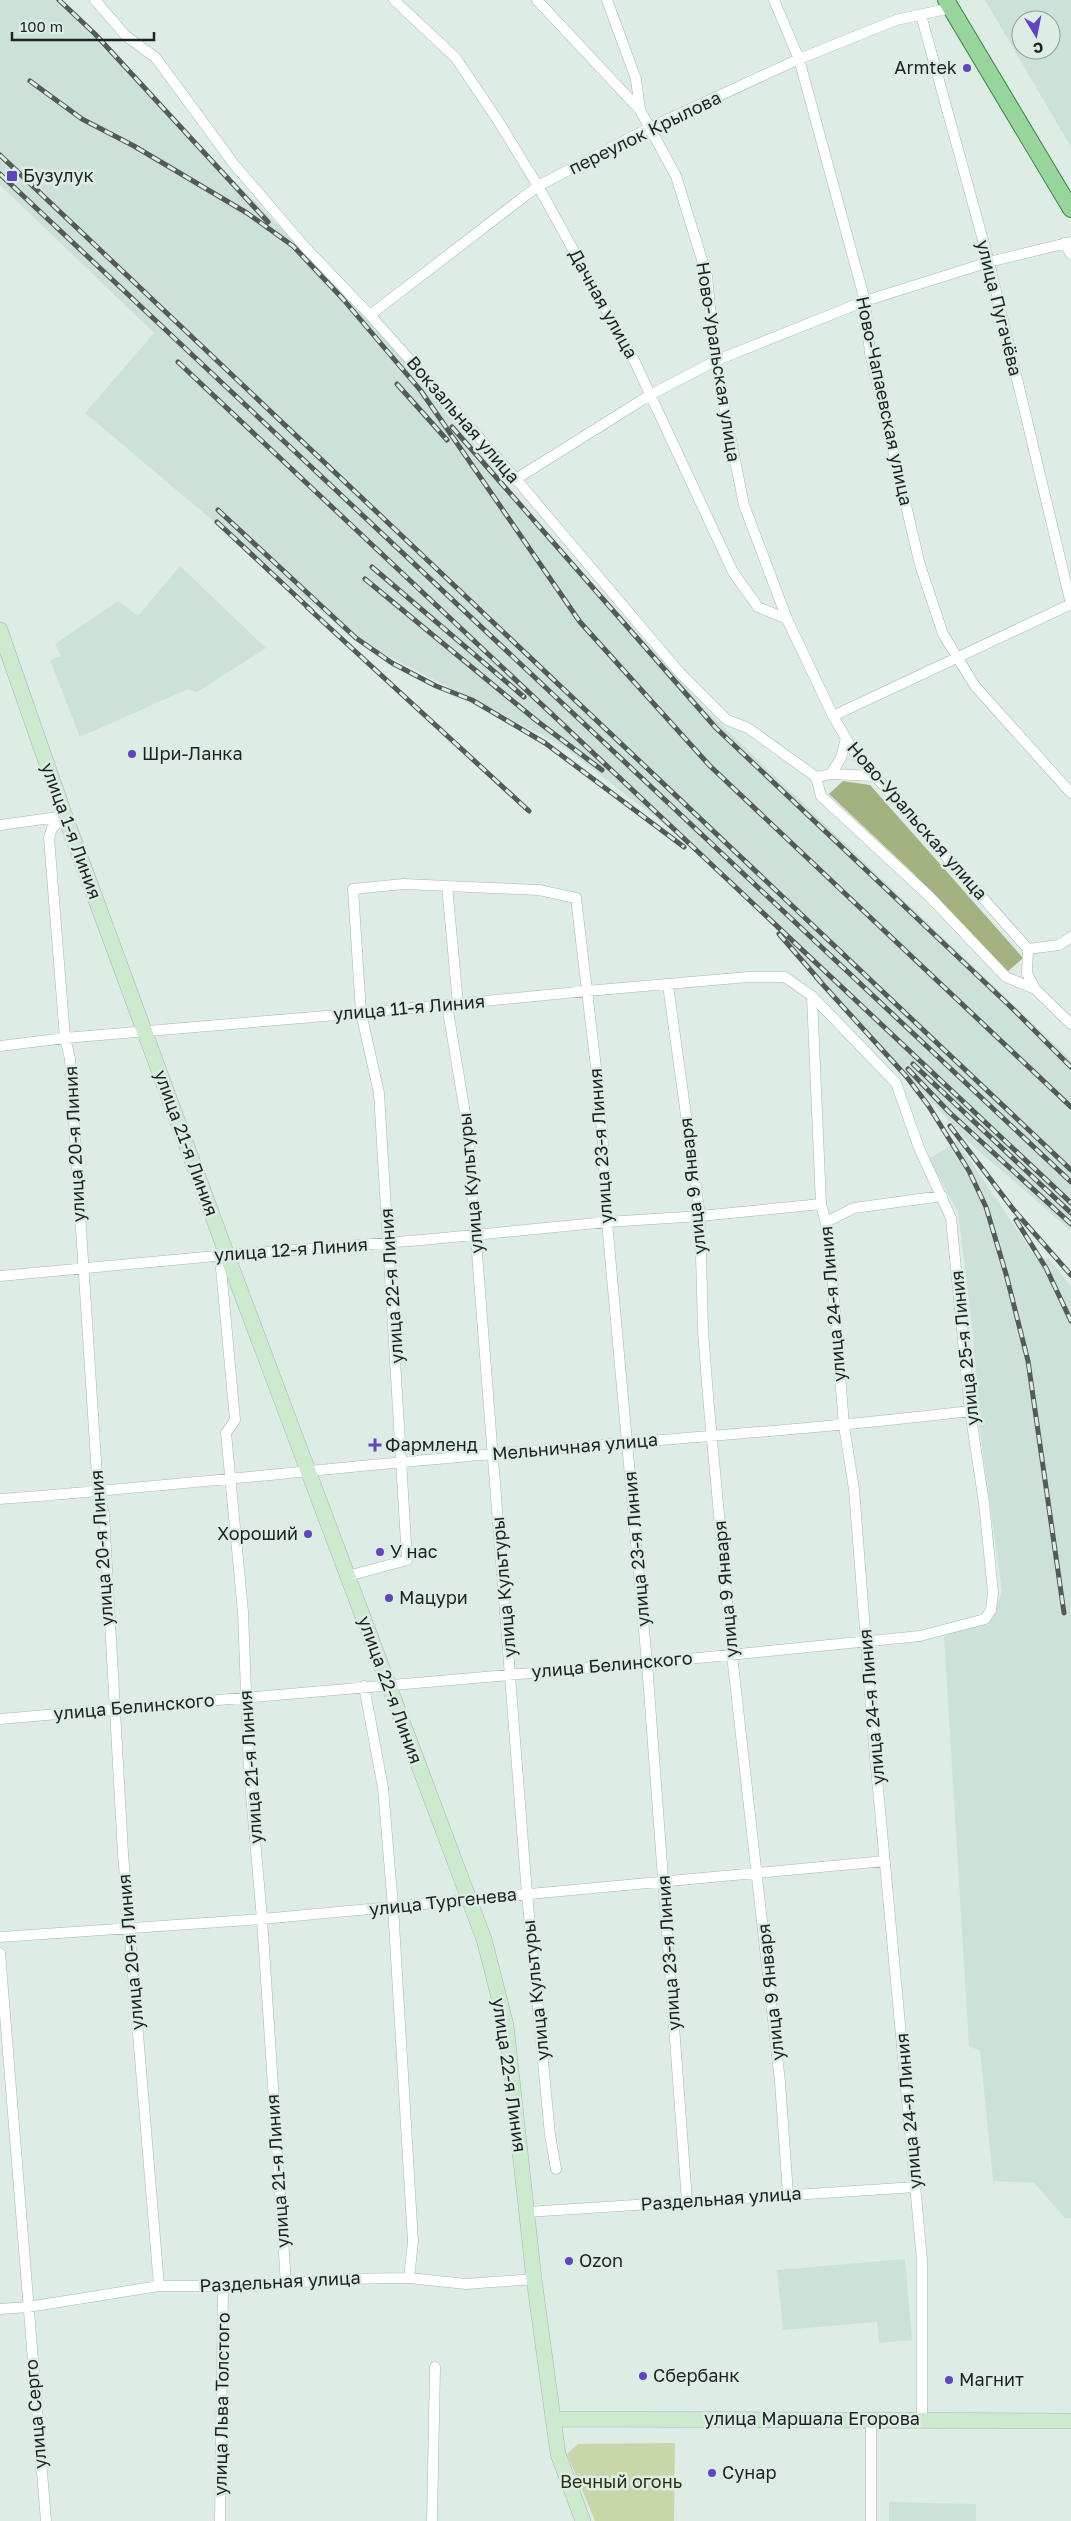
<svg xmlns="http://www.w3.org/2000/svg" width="1071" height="2521" viewBox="0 0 1071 2521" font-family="'Golos Text',sans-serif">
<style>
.built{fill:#cce2d9;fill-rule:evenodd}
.green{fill:#c8d6aa}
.forest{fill:#a4b281}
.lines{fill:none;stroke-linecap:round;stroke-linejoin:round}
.street-casing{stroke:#a9b6b1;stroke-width:11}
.secondary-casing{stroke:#a9b6b1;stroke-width:16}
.primary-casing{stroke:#3f8446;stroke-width:18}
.street{stroke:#fff;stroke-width:10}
.secondary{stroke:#cbeace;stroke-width:15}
.primary{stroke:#97d59c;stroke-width:16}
.rail-casing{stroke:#535a57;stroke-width:5}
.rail{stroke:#deece6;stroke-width:3;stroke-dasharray:9;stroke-linecap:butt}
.poi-dot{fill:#6145be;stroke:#deece6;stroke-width:2}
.labels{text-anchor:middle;stroke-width:5;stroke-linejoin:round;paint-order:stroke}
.poi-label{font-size:18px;fill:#1d2220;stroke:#deece6;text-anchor:start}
.street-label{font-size:18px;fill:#1d2220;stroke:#deece6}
.park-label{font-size:18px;fill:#28310b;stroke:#deece6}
</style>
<rect width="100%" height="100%" fill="#deece6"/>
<path class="built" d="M0,0H58L395,345L519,501L707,711L1071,1060V1231L965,1139L719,866L561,745L351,637L85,413L154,333L0,185Z
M985,0H1071V147ZM1021,20H1051V50H1021Z
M180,566L266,648L197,692L188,689L80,737L50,660L61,656L55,644L118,601L138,616Z
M957,1141L1038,1261L1049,1258L1071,1287V2218H1065L1034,2183L993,2181L980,2051L969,2046L944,1636L971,1624L988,1625L1002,1593L977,1410L973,1334L958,1212L929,1159Z
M905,2259L912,2340L879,2343L877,2322L783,2330L777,2270Z
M889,2502L976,2504V2521H889Z"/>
<path class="green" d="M675,2443L674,2521H595L567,2454L578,2444Z"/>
<path class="forest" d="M843,781L870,785L1023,958L1007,972L913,873L829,794Z"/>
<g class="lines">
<g class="street-casing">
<path id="street" d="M95,0L126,36L156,58L233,163L304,246L370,315L516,479L680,673L727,720L748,728L816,777L831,774L841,758L846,738
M394,0L455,57L497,119L538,186L635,362L733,572L758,607L787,619
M537,0L640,110
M607,0L636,79L640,110L676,176L707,276L715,361L744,505L787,619L833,716L854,752L1028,949L1027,973L1035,989L1071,1024
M774,0L799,59L865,301L870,353L920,565L943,634L975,686L1071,793
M1064,243L1071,254
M370,315L538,186L649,128L799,59L896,20L951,8
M516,479L650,395L715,361L865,301L989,262L1071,242
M833,716L1071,604L989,262L921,15
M831,774L875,776
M816,777L821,796L928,895L1006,977L1035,989
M65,816L52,828L49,838L65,1038L70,1059L98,1492L104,1514L123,1854L159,2286
M0,825L65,816
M1028,949L1059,945L1071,937
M668,985L700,1216L703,1331L708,1396L732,1655L780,2082L788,2194
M812,996L821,1204L829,1236L844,1426L854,1489L874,1746L922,2260V2419
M458,1004L447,886L539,890L576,898L601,1110L607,1222L647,1663L687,2201
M447,1005L467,1125L527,1894L550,2135L556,2169
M0,1046L65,1038L361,1013L587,991L748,977H785L812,996L896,1083L919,1148L951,1218L970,1411L984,1503L993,1592L991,1610L985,1619L920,1636L647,1663L0,1719
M826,1222L854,1208L942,1196
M227,1255L221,1268L235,1420L226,1433L243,1612L249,1771L262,1919L286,2284
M0,1276L227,1255L422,1240L607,1222L700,1216L821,1204
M0,1499C164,1487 328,1468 492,1454C652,1440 811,1430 970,1411
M348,1576L407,1560L379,1093L361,1013L353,889L404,884L447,886
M364,1686L383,1788L393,1907L413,2242L409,2278
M0,1937L262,1919L885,1861
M0,1953L46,2521
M527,2212L916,2187
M0,2309L28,2307L159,2286H260L338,2279L409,2278L466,2284L534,2279
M220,2521L223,2286
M432,2521L435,2367
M871,2521V2420"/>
</g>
<g class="secondary-casing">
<path id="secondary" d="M0,630L65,816L227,1255L484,1939L506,2025L534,2279L558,2454L583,2521
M553,2419L1071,2421"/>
</g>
<g class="primary-casing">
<path id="primary" d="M946,0L1071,209"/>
</g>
<use href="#street" class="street"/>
<use href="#secondary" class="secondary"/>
<use href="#primary" class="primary"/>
<g class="rail-casing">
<path id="rail" d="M59,0L95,34L268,222
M30,81L82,119L134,146L247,213L293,246L343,299L421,391L580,622L710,766L1071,1107
M0,155L1071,1170
M0,174L1071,1182
M178,362L1071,1203
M397,384L447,440
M452,427L716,728L1013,1009L1071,1067
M218,510L356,638L392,663L436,686L472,700L545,743L684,847
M217,522L312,611
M372,567L524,697
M365,579L537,721L602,770
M307,607L529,811
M779,934L820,981
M816,977L906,1076L928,1105L969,1171L986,1207L1006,1274L1028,1361L1064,1613
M913,1064L1071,1213
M908,1069L949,1112L1071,1224
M950,1126L1013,1209L1071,1275
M1016,1220L1046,1268L1071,1321"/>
</g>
<use href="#rail" class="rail"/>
</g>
<g class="poi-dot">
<circle cx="967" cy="68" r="5"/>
<rect x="6" y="170" width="12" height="12" rx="2.5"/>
<circle cx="132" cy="754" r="5"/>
<path d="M372.5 1437.5h5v5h5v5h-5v5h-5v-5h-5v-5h5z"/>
<circle cx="308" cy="1534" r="5"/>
<circle cx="380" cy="1552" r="5"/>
<circle cx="389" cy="1598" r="5"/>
<circle cx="569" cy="2261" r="5"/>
<circle cx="643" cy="2376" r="5"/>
<circle cx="949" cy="2380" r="5"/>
<circle cx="712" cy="2473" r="5"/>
</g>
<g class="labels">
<g class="poi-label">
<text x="957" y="74" text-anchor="end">Armtek</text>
<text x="23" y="182">Бузулук</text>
<text x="142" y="760">Шри-Ланка</text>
<text x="385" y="1451">Фармленд</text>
<text x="298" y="1540" text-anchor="end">Хороший</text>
<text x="390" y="1558">У нас</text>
<text x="399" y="1604">Мацури</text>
<text x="579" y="2267">Ozon</text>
<text x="653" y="2382">Сбербанк</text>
<text x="959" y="2386">Магнит</text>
<text x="722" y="2479">Сунар</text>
</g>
<g class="street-label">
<text transform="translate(645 133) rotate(-26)" y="6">переулок Крылова</text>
<text transform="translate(603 304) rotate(61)" y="6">Дачная улица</text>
<text transform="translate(999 308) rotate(76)" y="6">улица Пугачёва</text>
<text transform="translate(718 362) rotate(81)" y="6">Ново-Уральская улица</text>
<text transform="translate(884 401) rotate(78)" y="6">Ново-Чапаевская улица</text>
<text transform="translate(463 420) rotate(49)" y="6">Вокзальная улица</text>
<text transform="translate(917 821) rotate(49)" y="6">Ново-Уральская улица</text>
<text transform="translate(71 831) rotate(70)" y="6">улица 1-я Линия</text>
<text transform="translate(409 1008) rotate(-5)" y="6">улица 11-я Линия</text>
<text transform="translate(186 1143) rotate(70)" y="6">улица 21-я Линия</text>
<text transform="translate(75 1144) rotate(-93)" y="6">улица 20-я Линия</text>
<text transform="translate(601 1146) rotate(-94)" y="6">улица 23-я Линия</text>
<text transform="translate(471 1183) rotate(-95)" y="6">улица Культуры</text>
<text transform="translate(693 1186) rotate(-96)" y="6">улица 9 Января</text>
<text transform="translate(291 1250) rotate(-4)" y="6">улица 12-я Линия</text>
<text transform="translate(392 1286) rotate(-94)" y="6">улица 22-я Линия</text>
<text transform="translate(833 1304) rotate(-95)" y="6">улица 24-я Линия</text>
<text transform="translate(965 1348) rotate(-96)" y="6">улица 25-я Линия</text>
<text transform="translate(575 1447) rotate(-5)" y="6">Мельничная улица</text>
<text transform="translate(102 1548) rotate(-94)" y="6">улица 20-я Линия</text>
<text transform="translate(637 1549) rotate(-95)" y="6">улица 23-я Линия</text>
<text transform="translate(504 1587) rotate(-95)" y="6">улица Культуры</text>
<text transform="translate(726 1589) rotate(-95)" y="6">улица 9 Января</text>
<text transform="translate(612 1665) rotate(-5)" y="6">улица Белинского</text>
<text transform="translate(390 1690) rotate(70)" y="6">улица 22-я Линия</text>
<text transform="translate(134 1707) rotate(-5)" y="6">улица Белинского</text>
<text transform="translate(872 1707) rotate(-95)" y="6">улица 24-я Линия</text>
<text transform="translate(251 1767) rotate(-94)" y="6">улица 21-я Линия</text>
<text transform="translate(443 1902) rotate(-6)" y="6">улица Тургенева</text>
<text transform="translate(131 1952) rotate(-95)" y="6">улица 20-я Линия</text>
<text transform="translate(669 1953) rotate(-94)" y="6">улица 23-я Линия</text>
<text transform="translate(536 1990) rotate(-96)" y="6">улица Культуры</text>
<text transform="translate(771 1992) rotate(-96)" y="6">улица 9 Января</text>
<text transform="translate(509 2075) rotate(82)" y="6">улица 22-я Линия</text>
<text transform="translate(909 2111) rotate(-95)" y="6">улица 24-я Линия</text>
<text transform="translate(278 2171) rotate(-94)" y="6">улица 21-я Линия</text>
<text transform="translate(721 2199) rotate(-4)" y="6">Раздельная улица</text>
<text transform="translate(280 2282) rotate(-3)" y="6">Раздельная улица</text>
<text transform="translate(222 2404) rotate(-89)" y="6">улица Льва Толстого</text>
<text transform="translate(36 2414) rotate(-95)" y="6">улица Серго</text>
<text x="812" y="2425">улица Маршала Егорова</text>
</g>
<g class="park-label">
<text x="621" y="2488">Вечный огонь</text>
</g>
</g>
<g transform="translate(1036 35) rotate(170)"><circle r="24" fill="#deece6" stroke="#919b97"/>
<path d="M0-4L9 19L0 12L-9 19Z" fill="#6145be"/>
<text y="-8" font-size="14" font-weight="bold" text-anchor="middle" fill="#1d2220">С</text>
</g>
<path d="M12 32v8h142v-8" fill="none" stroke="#1d2220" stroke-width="2.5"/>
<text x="20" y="32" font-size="15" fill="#1d2220" stroke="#deece6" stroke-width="4" paint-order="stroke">100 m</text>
</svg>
